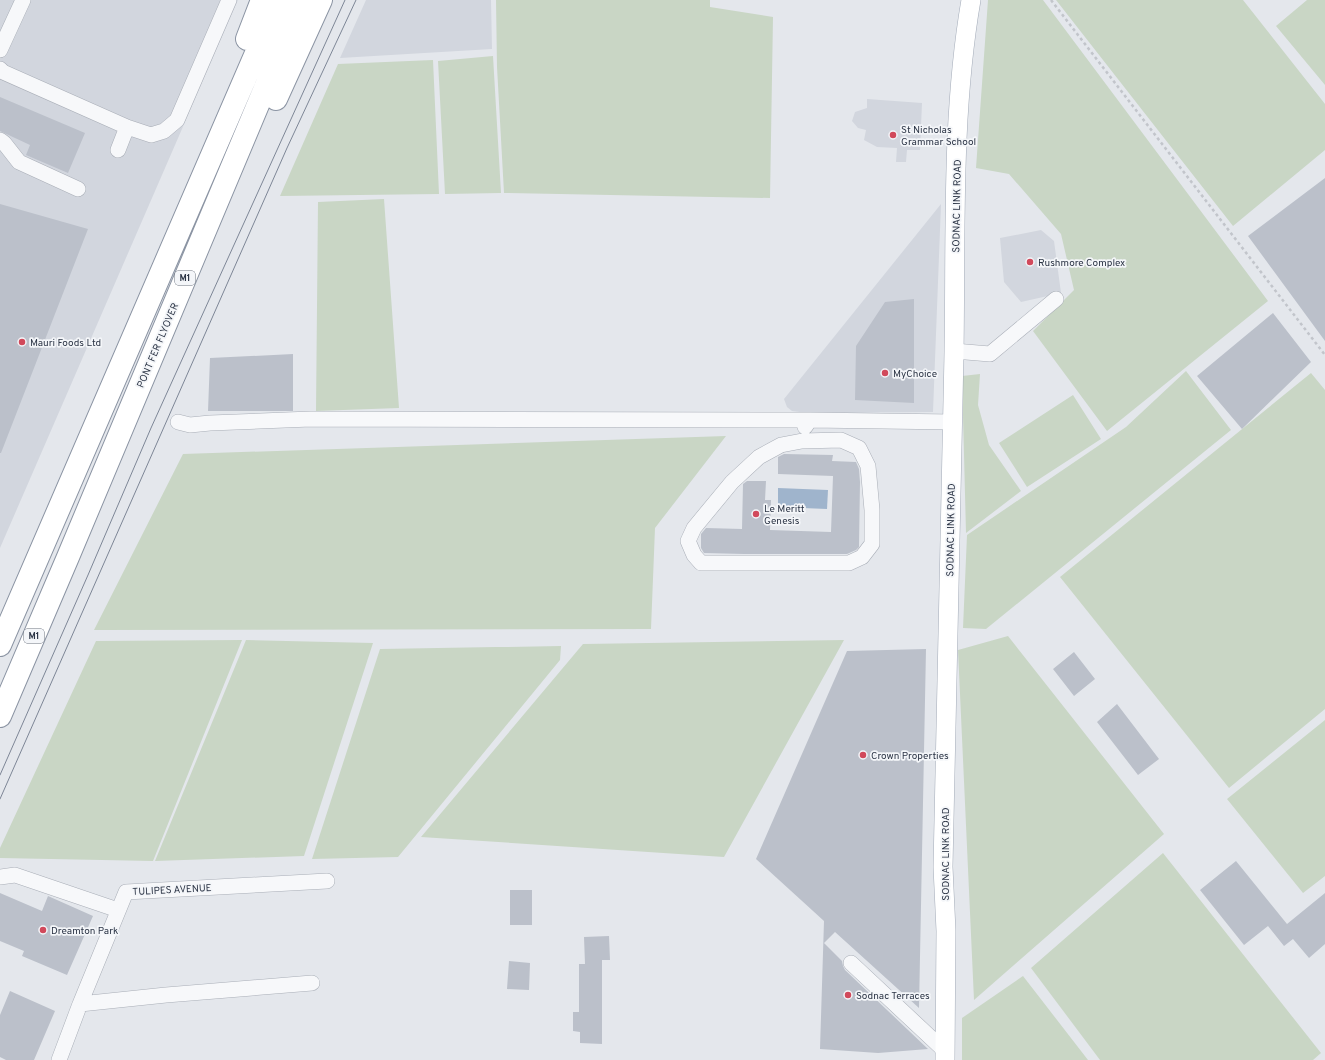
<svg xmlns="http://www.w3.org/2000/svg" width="1325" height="1060" viewBox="0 0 1325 1060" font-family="Overpass,sans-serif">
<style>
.built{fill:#d2d6de}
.green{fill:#c9d6c5}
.water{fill:#9fb4cc}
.building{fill:#bbc0ca}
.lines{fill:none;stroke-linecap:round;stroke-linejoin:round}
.minor-casing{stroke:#a9aeb7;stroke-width:16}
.major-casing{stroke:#a3abb8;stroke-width:20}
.highway-casing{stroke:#8b94a3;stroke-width:24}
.path{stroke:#c2c5cb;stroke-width:2.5;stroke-dasharray:3 3;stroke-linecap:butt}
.minor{stroke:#f7f8fa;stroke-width:15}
.major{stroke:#fff;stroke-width:19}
.highway{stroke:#fff;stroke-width:22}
.tram{stroke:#7d8696;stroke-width:1}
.poi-dot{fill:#d1495b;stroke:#f4f6f9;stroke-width:1.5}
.labels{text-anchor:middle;stroke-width:3.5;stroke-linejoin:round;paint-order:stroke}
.shield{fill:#f4f6f9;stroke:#676e7b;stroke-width:1}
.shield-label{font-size:9px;font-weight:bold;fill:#2b3445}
.poi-label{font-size:10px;fill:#2b3445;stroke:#f4f6f9;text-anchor:start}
.street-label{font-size:10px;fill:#2b3445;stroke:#f4f6f9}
</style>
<rect width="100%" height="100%" fill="#e4e7ec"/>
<path class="built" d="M0,0H238L0,548Z
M366,0H491L492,49L340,58Z
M867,99L922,103L920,150H907L906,162H896L897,148L877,147L864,140L866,130L858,128L852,121L855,112L867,108Z
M941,204L933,412L807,413L792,411L787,407L784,399Z
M1041,230L1054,241L1061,293L1021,302L1004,282L1000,238Z"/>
<path class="green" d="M496,0H710V7L773,17L770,198L504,193L497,67Z
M988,0H1043L1268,301L1107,431L1033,331L1074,290L1061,234L1009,174L976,168Z
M1056,0H1243L1325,104V150L1233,226Z
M1307,0H1325V85L1276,26Z
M493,56L501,193L445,194L438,61Z
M433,60L439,194L280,196L338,64Z
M384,199L399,408L316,411L318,202Z
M1186,371L1231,430L986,629L963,628L967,535L1126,427Z
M1311,373L1325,390V709L1229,788L1060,577Z
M980,374L978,405L989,445L1021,491L966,533L962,376Z
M1073,395L1101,439L1027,487L999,443Z
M726,436L655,528L651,629L94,630L183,454Z
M1008,636L1164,834L974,1000L958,650Z
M242,640L153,861L0,858V848L96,641Z
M246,640L373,643L304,856L155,861Z
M844,640L724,857L421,837L583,644Z
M561,646L560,660L398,857L312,859L380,649Z
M1325,720V876L1303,893L1227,799Z
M1163,853L1321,1053L1313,1060H1100L1031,968Z
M1023,976L1088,1060H962V1018Z"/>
<path class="water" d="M778,488L828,490L827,509L778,507Z"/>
<path class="building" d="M0,97L85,133L68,173L26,155L30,145L0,131Z
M1325,178V341L1248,236Z
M0,204L88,229L1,453H0Z
M914,299V403L855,400L856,346L885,302Z
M1273,313L1311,362L1242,429L1197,376Z
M293,354V411H208L210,358Z
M784,454L833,455L832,461L856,462L859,469L860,482L859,547L856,550L847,554H744L704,553L701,548V534L706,528L742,529L743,484L747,481H766L765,500H771L770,530L831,532L833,476L778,474V457Z
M926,649L919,1008L835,932L824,943L842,961L843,966L845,970L928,1049L878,1053L820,1049L824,921L756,859L847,651Z
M1074,652L1095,679L1074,696L1053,669Z
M1117,704L1159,759L1138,775L1097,722Z
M1236,861L1287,924L1325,893V944L1309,958L1293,939L1284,946L1268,926L1244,945L1200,890Z
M510,890H532V925H510Z
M0,893L42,911L48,896L93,916L67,975L22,956L24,951L0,941Z
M609,936L610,960H602V1044L580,1043V1032L573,1031V1012H579V964H585L584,937Z
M509,961L530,963L529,990L507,989Z
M10,991L55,1011L34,1060H6L0,1057V1015Z"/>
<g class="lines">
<g class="minor-casing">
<path id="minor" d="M0,50L23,0
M0,69L3,72L127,127L151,135L164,131L177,120L229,0
M0,140L4,143L19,162L78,189
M118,150L127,127
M954,351L990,354L1056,299
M178,422L190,425L210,423L311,419L810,420
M805,427L810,420L953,422
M841,440L859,448L868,466L872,510V544L862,557L849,563H701L694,555L688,541L694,528L732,482L759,457L781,445L802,441Z
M0,877L15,875L118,910
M851,963L945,1051
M80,1004L166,995L312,983
M59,1060L80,1004L126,892L327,881"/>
</g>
<g class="major-casing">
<path id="major" d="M945,1060L946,931L943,867C947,696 951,524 954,352C956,235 951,116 971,0"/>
</g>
<g class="highway-casing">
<path id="highway" d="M247,39L262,0
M276,99L321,0
M0,645L279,0
M0,716L68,557L302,0"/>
</g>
<path class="path" d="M1051,0L1325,355"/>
<use href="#minor" class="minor"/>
<use href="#major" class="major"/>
<use href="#highway" class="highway"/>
<path class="tram" d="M0,775L88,575L151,428L345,0
M0,799L287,148L356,0"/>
</g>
<g class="poi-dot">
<circle cx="893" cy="135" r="4"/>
<circle cx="1030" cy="262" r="4"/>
<circle cx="22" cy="342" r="4"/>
<circle cx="885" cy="373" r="4"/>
<circle cx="756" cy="514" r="4"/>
<circle cx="863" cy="755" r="4"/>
<circle cx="43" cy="930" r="4"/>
<circle cx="848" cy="995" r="4"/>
</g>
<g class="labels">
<g class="shield">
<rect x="175" y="271" width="20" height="14" rx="3"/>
<rect x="24" y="629" width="20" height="14" rx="3"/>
</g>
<g class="shield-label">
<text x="185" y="281">M1</text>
<text x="34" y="639">M1</text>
</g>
<g class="poi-label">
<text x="901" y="133">St Nicholas<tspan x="901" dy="12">Grammar School</tspan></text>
<text x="1038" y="266">Rushmore Complex</text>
<text x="30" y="346">Mauri Foods Ltd</text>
<text x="893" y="377">MyChoice</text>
<text x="764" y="512">Le Meritt<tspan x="764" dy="12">Genesis</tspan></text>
<text x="871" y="759">Crown Properties</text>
<text x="51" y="934">Dreamton Park</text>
<text x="856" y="999">Sodnac Terraces</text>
</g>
<g class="street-label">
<text transform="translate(956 206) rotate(-89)" y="4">SODNAC LINK ROAD</text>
<text transform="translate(157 345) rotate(-67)" y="4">PONT FER FLYOVER</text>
<text transform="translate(950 530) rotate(-89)" y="4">SODNAC LINK ROAD</text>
<text transform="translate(945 854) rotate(-90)" y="4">SODNAC LINK ROAD</text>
<text transform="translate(172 889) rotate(-3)" y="4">TULIPES AVENUE</text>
</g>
</g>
</svg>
